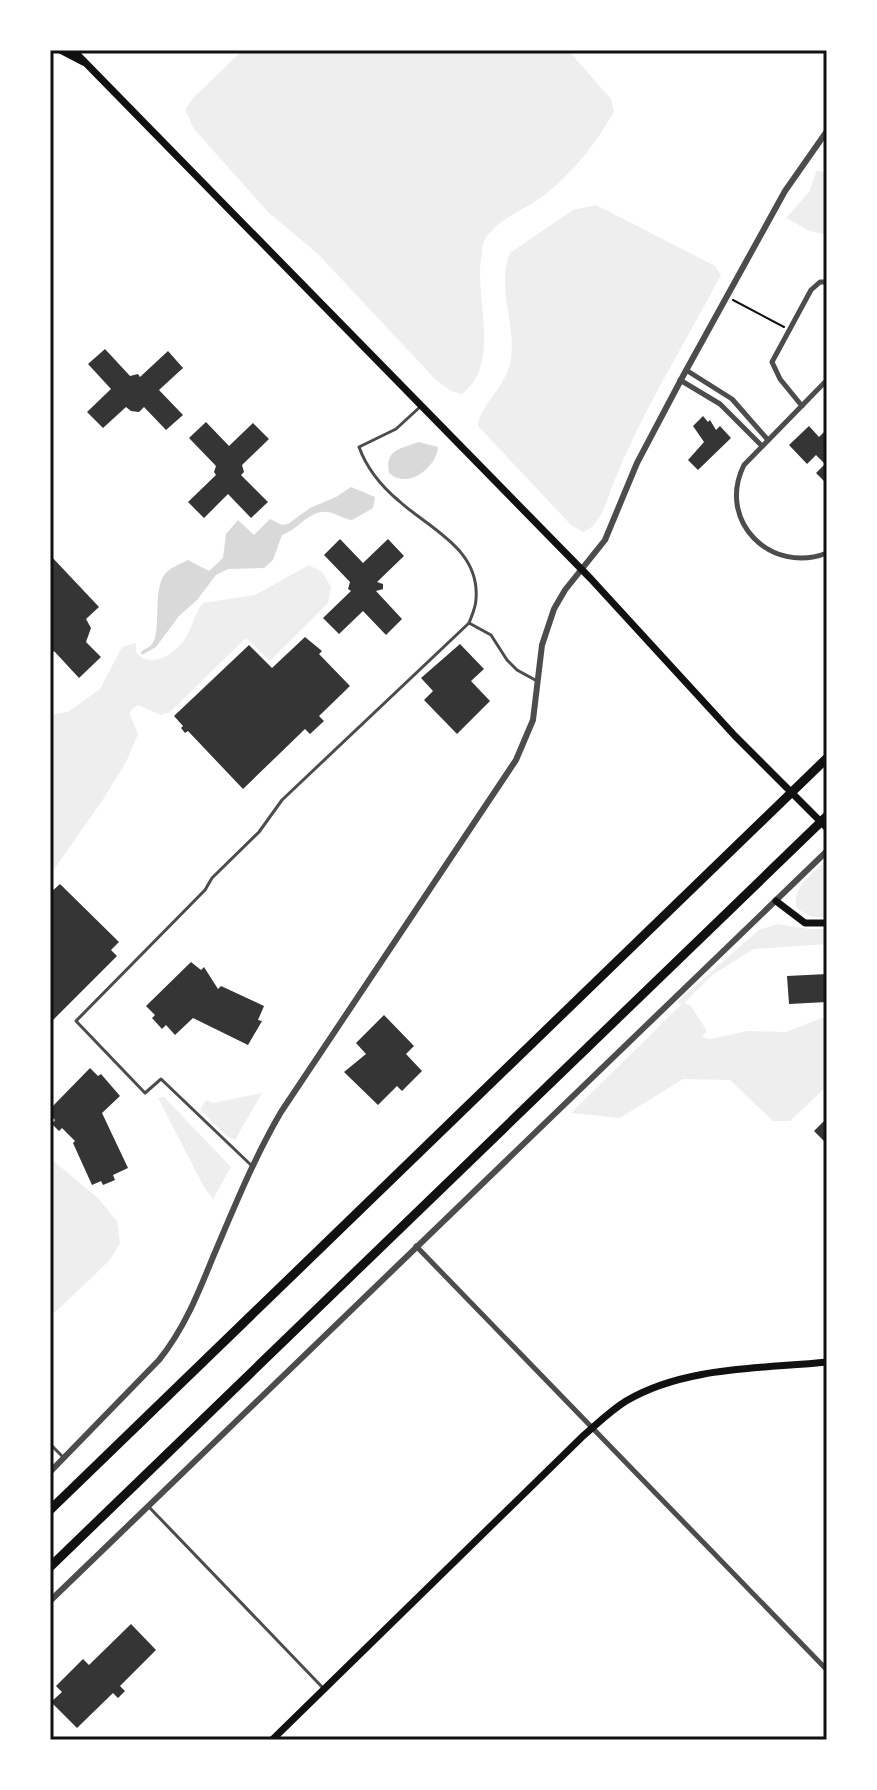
<svg xmlns="http://www.w3.org/2000/svg" width="877" height="1790" viewBox="0 0 877 1790" font-family="Commissioner,sans-serif">
<style>
.green{fill:#eee}
.water{fill:#d9d9d9}
.building{fill:#353535}
.lines{fill:none;stroke-linecap:round;stroke-linejoin:round}
.path{stroke:#111;stroke-width:2}
.service{stroke:#4c4c4c;stroke-width:3}
.minor{stroke:#4c4c4c;stroke-width:5}
.tertiary{stroke:#4c4c4c;stroke-width:6}
.secondary{stroke:#111;stroke-width:7}
.motorway{stroke:#111;stroke-width:9}
.neatline{fill:none;stroke:#111;stroke-width:3}
</style>
<rect width="100%" height="100%" fill="#fff"/>
<path class="green" d="M243,50H568L611,99L614,112C595,144 573,173 543,196C524,211 497,218 484,241C482,245 482,254 481,259C475,299 501,365 462,394L451,391L436,380L318,254L268,212L194,129L185,110L193,98Z
M817,170L827,173V235L810,231L786,218L809,192Z
M596,205L715,266L721,275C685,343 643,410 614,482C607,499 601,526 583,532L571,525L478,426C480,404 507,387 511,359C516,324 496,287 510,253L573,210Z
M309,565L322,572L331,587L328,603L270,661L246,638L170,712L161,715L138,705L131,710L130,715L138,734L126,762L104,798L50,875V715L68,712L100,689L122,647L136,643V652C149,668 168,658 181,644C191,634 193,615 203,603L255,595Z
M827,859V917H812L797,909C790,888 814,873 827,859Z
M778,924L809,929H827V944L754,949L712,975L684,1003L691,1006L707,1031L702,1037L710,1039L748,1031L786,1032L822,1018L827,1019V1086L790,1121H773L730,1080L683,1079L620,1118L571,1113L682,1004L677,1002L759,930Z
M262,1093L235,1140L227,1136L200,1110L206,1100L213,1103Z
M164,1097L231,1167L213,1199L204,1187L158,1098Z
M50,1158L98,1198L117,1221L120,1243L110,1260L50,1317Z"/>
<path class="water" d="M419,442L438,447C436,468 408,490 389,473C385,449 400,449 419,442Z
M351,487L375,497L373,508L352,520C343,519 336,513 327,512C309,510 298,530 282,535L273,560L264,568L228,569L216,575L197,600L179,616L156,647L142,655L141,652C144,649 149,648 152,644C162,632 152,589 165,574C171,567 180,564 188,560L209,571L223,558L226,534L238,520L254,535L270,519L282,525L288,524L310,508L336,497Z"/>
<path class="building" d="M105,349L130,376L138,374L140,377L168,351L183,368L159,390L183,415L166,430L144,407L139,412L131,411L126,407L103,428L87,412L111,389L88,364Z
M703,416L708,422L710,420L716,430L720,426L731,438L698,470L688,460L704,442L693,426Z
M206,422L229,446L253,423L269,439L242,465L244,472L241,475L268,502L251,518L228,494L204,518L188,502L216,475L214,472L216,466L189,438Z
M809,426L819,437L827,429V484L816,473L825,464L816,455L807,464L789,445Z
M340,539L363,563L388,539L404,556L377,582L383,584V589L376,591L402,619L386,635L363,611L339,634L323,618L351,591L348,589L350,582L324,555Z
M50,555L99,607L86,619L91,628L86,642L101,657L79,678L54,651L50,654Z
M305,637L322,651L319,654L350,686L319,716L324,721L310,734L305,729L243,789L188,731L185,733L181,728L183,726L174,716L249,645L272,668Z
M460,644L484,669L471,681L490,701L457,734L424,700L433,691L421,678Z
M60,884L119,942L111,950L117,956L50,1023V893Z
M191,962L201,970L204,967L218,989L221,986L264,1006L258,1020L262,1021L248,1045L193,1018L175,1035L166,1025L162,1029L152,1018L155,1015L146,1006Z
M827,974V1002L789,1004L787,976Z
M384,1015L414,1046L406,1054L422,1071L402,1091L397,1086L378,1105L344,1072L366,1054L356,1043Z
M90,1068L98,1076L101,1074L120,1096L102,1113L128,1168L113,1175L115,1180L103,1185L101,1181L92,1185L73,1143L75,1141L62,1128L59,1131L52,1124L55,1120L50,1115V1109Z
M827,1118V1144L814,1131Z
M131,1624L156,1650L120,1686L125,1691L118,1698L113,1693L77,1728L51,1702L62,1692L56,1686L83,1659L89,1665Z"/>
<g class="lines">
<path class="path" d="M733,300L784,327"/>
<path class="service" d="M469,623L491,635L507,660L517,670L537,681
M252,1166L161,1079L145,1093L76,1021L205,890L212,878L259,832L282,800L469,623C472,615 476,607 476,599C480,549 430,529 399,501C381,486 367,469 359,447L396,429L421,406
M50,1444L64,1458
M149,1507L324,1689"/>
<path class="minor" d="M686,370L732,399L768,440
M680,380L720,404L762,446
M827,380L744,465C716,521 771,575 827,553
M802,406L780,379L772,362L811,290L820,282H827
M416,1246L827,1670"/>
<path class="tertiary" d="M50,1472L159,1360C184,1329 198,1294 213,1257C234,1208 254,1158 281,1112L516,760L533,720L542,645L554,609L565,590L605,540L637,463L683,376L785,191L827,131
M50,1601L827,851"/>
<path class="secondary" d="M60,50L83,62
M73,50L591,579L735,736L827,828
M776,901L805,923H827
M272,1740L583,1436C597,1424 610,1411 626,1401C685,1366 761,1369 827,1362"/>
<path class="motorway" d="M50,1510L827,758
M50,1567L827,816"/>
</g>
<rect width="877" height="1790" fill="none" stroke="#ffffff" stroke-width="104"/>
<rect x="52" y="52" width="773" height="1686" class="neatline"/>
</svg>
